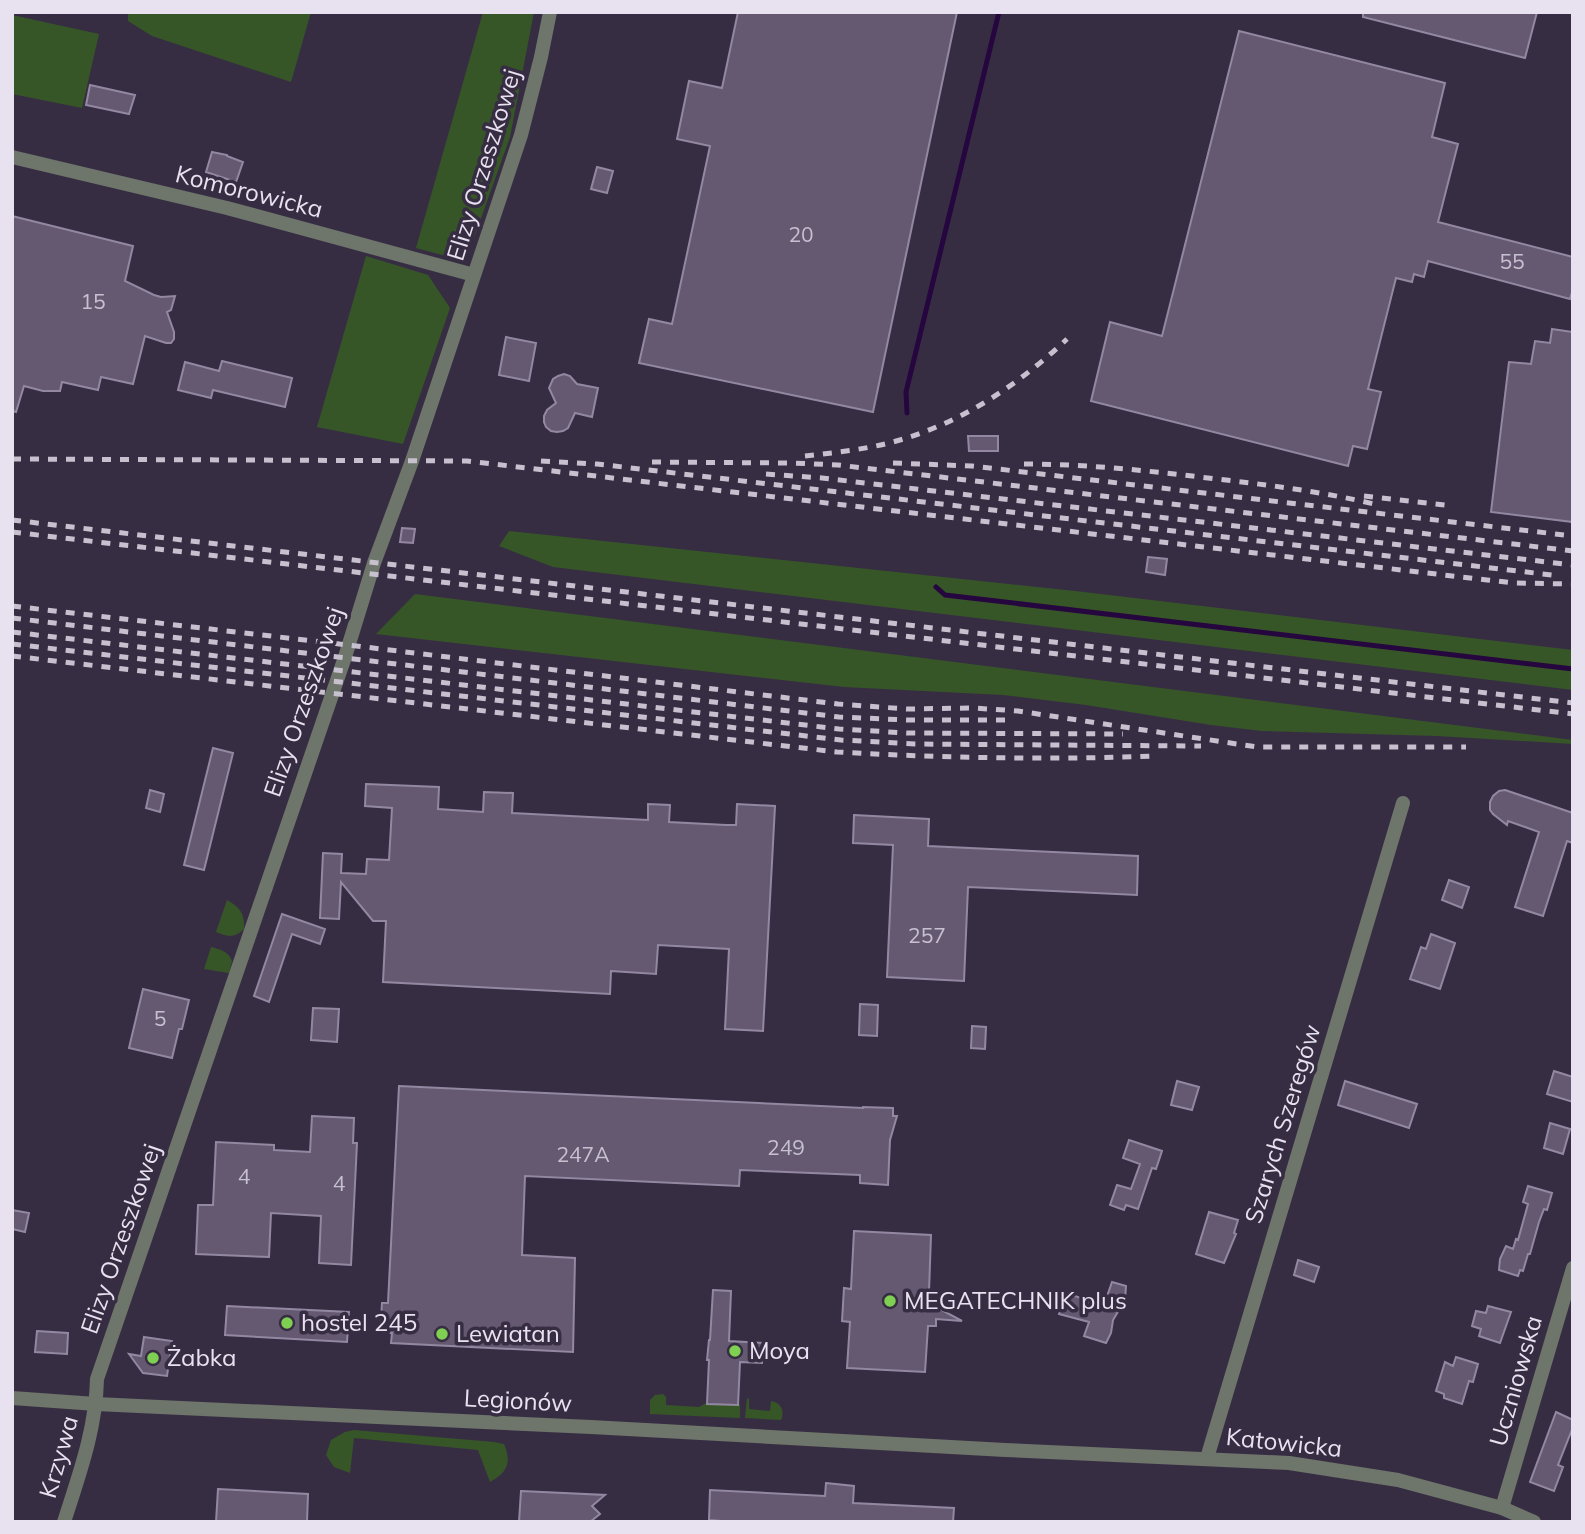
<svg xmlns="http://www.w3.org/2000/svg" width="1585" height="1534" viewBox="0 0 1585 1534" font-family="Mulish,sans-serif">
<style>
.green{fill:#375628}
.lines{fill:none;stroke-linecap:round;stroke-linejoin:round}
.stream{stroke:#26063e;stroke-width:5}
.building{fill:#645971;stroke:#9388a2;stroke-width:2}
.minor{stroke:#6e756b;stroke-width:14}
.tertiary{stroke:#6e756b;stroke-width:14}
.rail{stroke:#c7c0cf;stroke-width:5;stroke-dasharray:9 9;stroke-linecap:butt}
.poi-dot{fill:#7fd052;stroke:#372d43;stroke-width:2.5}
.labels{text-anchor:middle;stroke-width:7;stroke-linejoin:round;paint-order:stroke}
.number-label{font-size:21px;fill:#c7c0d0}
.street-label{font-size:24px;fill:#e8e2f0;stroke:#372d43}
.poi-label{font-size:24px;fill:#e8e2f0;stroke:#372d43;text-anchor:start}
</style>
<rect width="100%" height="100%" fill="#372d43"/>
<path class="green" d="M128,12H311L291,82L152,36L128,21Z
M483,12H534L510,137L474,238L446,256L416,248Z
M12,15L99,34L82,108L12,94Z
M366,256L428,275L450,308L403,444L317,427Z
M509,531L1075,591L1573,650V690L553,567L499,546Z
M415,594L1573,740V744L1437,736L1262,731L1211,725L1086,705L1003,695L844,687L376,634Z
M227,900C240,907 245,914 244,929C235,938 227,937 216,932Z
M211,947C221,950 228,951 232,961L229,973L204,969Z
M663,1394L666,1397V1405L699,1407L708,1402L740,1404V1418L650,1414V1400L655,1395Z
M747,1398L749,1399V1409L770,1411L771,1401C781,1403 785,1410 781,1420L745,1418Z
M354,1430L494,1442L504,1444C512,1463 507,1473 490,1482L478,1450L354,1438L350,1473L334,1467L326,1455L331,1440L345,1432Z"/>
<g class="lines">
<path class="stream" d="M907,413L906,392L999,12
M936,587L945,595L1573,669"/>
</g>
<path class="building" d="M738,12H957L873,412L639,363L649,319L672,324L710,146L677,139L689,81L722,88Z
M1363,12H1537L1525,58L1363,17Z
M1239,31L1445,83L1432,137L1458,144L1438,222L1573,257V289L1570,299L1428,261L1424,277L1414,274L1412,282L1396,278L1368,389L1381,392L1367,449L1353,446L1348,466L1091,401L1110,322L1162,336Z
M90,85L135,95L129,114L86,105Z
M212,152L227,155V156L243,162L236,182L206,172Z
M597,167L613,171L607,193L591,189Z
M12,216L133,246L125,281L154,295L161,297L175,296L171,310L167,312L174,332V339L171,343H166L145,336L133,384L101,377L98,390L62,382L60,391H43L24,386L16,412L12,411Z
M1552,329L1573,332V522L1491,512L1509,362L1531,364L1535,341L1550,343Z
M506,337L536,343L529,381L499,375Z
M222,361L292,378L285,407L213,390L211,398L178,390L185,362L219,371Z
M564,374L570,376L577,384L598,388L592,417L575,413L568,428L563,431L557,432L551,431L546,427L544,422V416L547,410L556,403L549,388L553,379L558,376Z
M968,436H998V451H969Z
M402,528L415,529L413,543L400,542Z
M1148,557L1167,559L1165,575L1146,572Z
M213,748L233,753L204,870L184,865Z
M366,784L439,787L438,809L483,812L484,792L513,793L512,813L648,820V804L670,805L669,822L726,825H736L737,804L775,806L763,1031L725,1029L729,949L658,945L656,974L611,971L610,994L383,982L386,921H373L341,882L339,919L320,918L323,853L342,854L341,873L366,874L367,859L389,860L392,808L365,806Z
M150,790L164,794L160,812L146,808Z
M1505,790L1573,813V843L1567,841L1543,916L1515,907L1539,832L1508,821L1507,825L1493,814L1490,810V802L1493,796L1499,791Z
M854,815L929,819L928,846L1138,856L1137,895L968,887L964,981L887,977L893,845L853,843Z
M1449,880L1469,887L1462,908L1442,900Z
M282,914L325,929L320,944L292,934L269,1002L254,996Z
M1431,934L1455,943L1440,989L1410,979L1421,947L1426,949Z
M143,989L189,1000L182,1029H179L172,1058L129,1048Z
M860,1004L878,1005L877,1036L859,1035Z
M313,1008L339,1009L337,1042L311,1040Z
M972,1026L986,1027L985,1049L971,1048Z
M1554,1071L1573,1077V1102L1547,1094Z
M1177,1081L1199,1087L1192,1110L1171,1105Z
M1345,1081L1417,1104L1409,1128L1338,1105Z
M399,1086L863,1108V1107L893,1108V1116H897L890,1140L888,1185L860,1183V1175L740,1170L739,1186L525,1176L522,1255L575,1258L573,1352L391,1343L392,1333H380L382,1303H388Z
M312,1116L354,1118L353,1143H357L351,1265L319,1263L321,1216L271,1213L269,1257L196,1254L198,1205H213L216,1142L274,1145V1150L310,1152Z
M1550,1123L1570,1129L1563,1154L1544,1148Z
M1129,1140L1162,1151L1156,1169L1152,1168L1138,1209L1126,1205L1124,1210L1110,1205L1117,1185L1131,1189L1140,1164L1123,1158Z
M1528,1186L1552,1193L1547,1210L1544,1209L1539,1222L1530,1254H1528L1523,1271L1520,1270L1518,1276L1499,1270L1500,1259L1506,1246L1513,1249L1516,1239L1518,1240L1528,1204L1523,1202Z
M12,1210L29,1213L25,1232L12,1229Z
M1209,1212L1238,1220L1234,1233L1236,1234L1224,1263L1196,1254Z
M854,1231L931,1235L929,1292L936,1293V1307L962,1321L936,1319V1326H928L925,1372L847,1368L850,1322L842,1321L844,1288L851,1289Z
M1298,1260L1319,1267L1314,1282L1294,1275Z
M1112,1282L1126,1286L1125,1300L1113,1320L1111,1333L1106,1343L1084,1336L1089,1322L1059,1314L1065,1293L1104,1305Z
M713,1290L731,1291L729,1341L763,1343L762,1363L740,1362L738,1405L707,1404L709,1360H707L709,1340H710Z
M227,1306L349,1312L347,1342L225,1335Z
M1488,1306L1511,1312L1500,1343L1479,1336L1481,1329L1472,1326L1476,1311L1486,1313Z
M37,1331L68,1333L67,1354L35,1352Z
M144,1337L172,1341L167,1376L143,1373L129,1354L141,1356Z
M1456,1357L1478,1364L1473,1382L1469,1381L1462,1404L1444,1398V1394L1436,1391L1445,1362L1453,1366Z
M1556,1412L1573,1420V1427L1558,1465L1563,1467L1554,1491L1530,1482Z
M826,1483L854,1486L853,1503L954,1508L953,1522H735L709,1520L710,1490L825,1496Z
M218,1489L308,1494L307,1522H216Z
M521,1491L605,1495L592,1506L600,1514L590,1522H519Z"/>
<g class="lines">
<path class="minor" d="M12,157L227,208L474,275
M1207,1458L1403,803
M1502,1508L1573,1268
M64,1522C79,1475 96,1429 97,1379L345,657L374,563L412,461L521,135L541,57L550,12"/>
<path class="tertiary" d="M12,1398L96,1404L591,1427L1005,1450L1289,1463L1398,1480L1502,1508L1534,1522"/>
<path class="rail" d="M805,456C832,453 859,450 885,444C955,427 1015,388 1067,339
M12,459L467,461L1487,580L1514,583L1573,584
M541,461L597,464L1552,575
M652,462L792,463L838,465L1573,551
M893,463L972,466L1573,536
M1024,464C1083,464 1141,470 1200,477C1259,484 1315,490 1374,504
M766,474L822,478L1573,565
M1364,496L1445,505
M12,520L1573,703
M12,532L1573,714
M12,606L348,645L838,704L907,709L974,708L1018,711L1257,747H1466
M12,618L839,717L907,720H1014
M12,632L839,729L907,733L1123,734
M12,644L841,740L915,744L1201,746
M12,656L837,752C942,758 1049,760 1155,756"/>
</g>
<g class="poi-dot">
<circle cx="890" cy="1301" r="7"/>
<circle cx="287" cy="1323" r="7"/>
<circle cx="442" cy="1334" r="7"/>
<circle cx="735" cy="1351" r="7"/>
<circle cx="153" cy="1358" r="7"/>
</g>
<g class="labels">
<g class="number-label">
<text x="801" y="242">20</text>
<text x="1512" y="269">55</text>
<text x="93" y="309">15</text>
<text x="927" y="943">257</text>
<text x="160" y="1026">5</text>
<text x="786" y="1155">249</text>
<text x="583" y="1162">247A</text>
<text x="244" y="1184">4</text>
<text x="339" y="1191">4</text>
</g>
<g class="street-label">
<text transform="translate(484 165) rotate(-73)" y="8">Elizy Orzeszkowej</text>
<text transform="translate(249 192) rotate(14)" y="8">Komorowicka</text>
<text transform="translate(304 702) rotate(-71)" y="8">Elizy Orzeszkowej</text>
<text transform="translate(1283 1124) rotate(-73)" y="8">Szarych Szeregów</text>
<text transform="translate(121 1239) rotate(-71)" y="8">Elizy Orzeszkowej</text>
<text transform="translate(1516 1381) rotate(-74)" y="8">Uczniowska</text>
<text transform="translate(518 1401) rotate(3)" y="8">Legionów</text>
<text transform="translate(1284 1443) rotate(6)" y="8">Katowicka</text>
<text transform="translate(59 1457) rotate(-74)" y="8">Krzywa</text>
</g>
<g class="poi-label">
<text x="904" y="1309">MEGATECHNIK plus</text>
<text x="301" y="1331">hostel 245</text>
<text x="456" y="1342">Lewiatan</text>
<text x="749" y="1359">Moya</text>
<text x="167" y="1366">Żabka</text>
</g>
</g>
<rect width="1585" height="1534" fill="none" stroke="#e8e2f0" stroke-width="28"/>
</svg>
